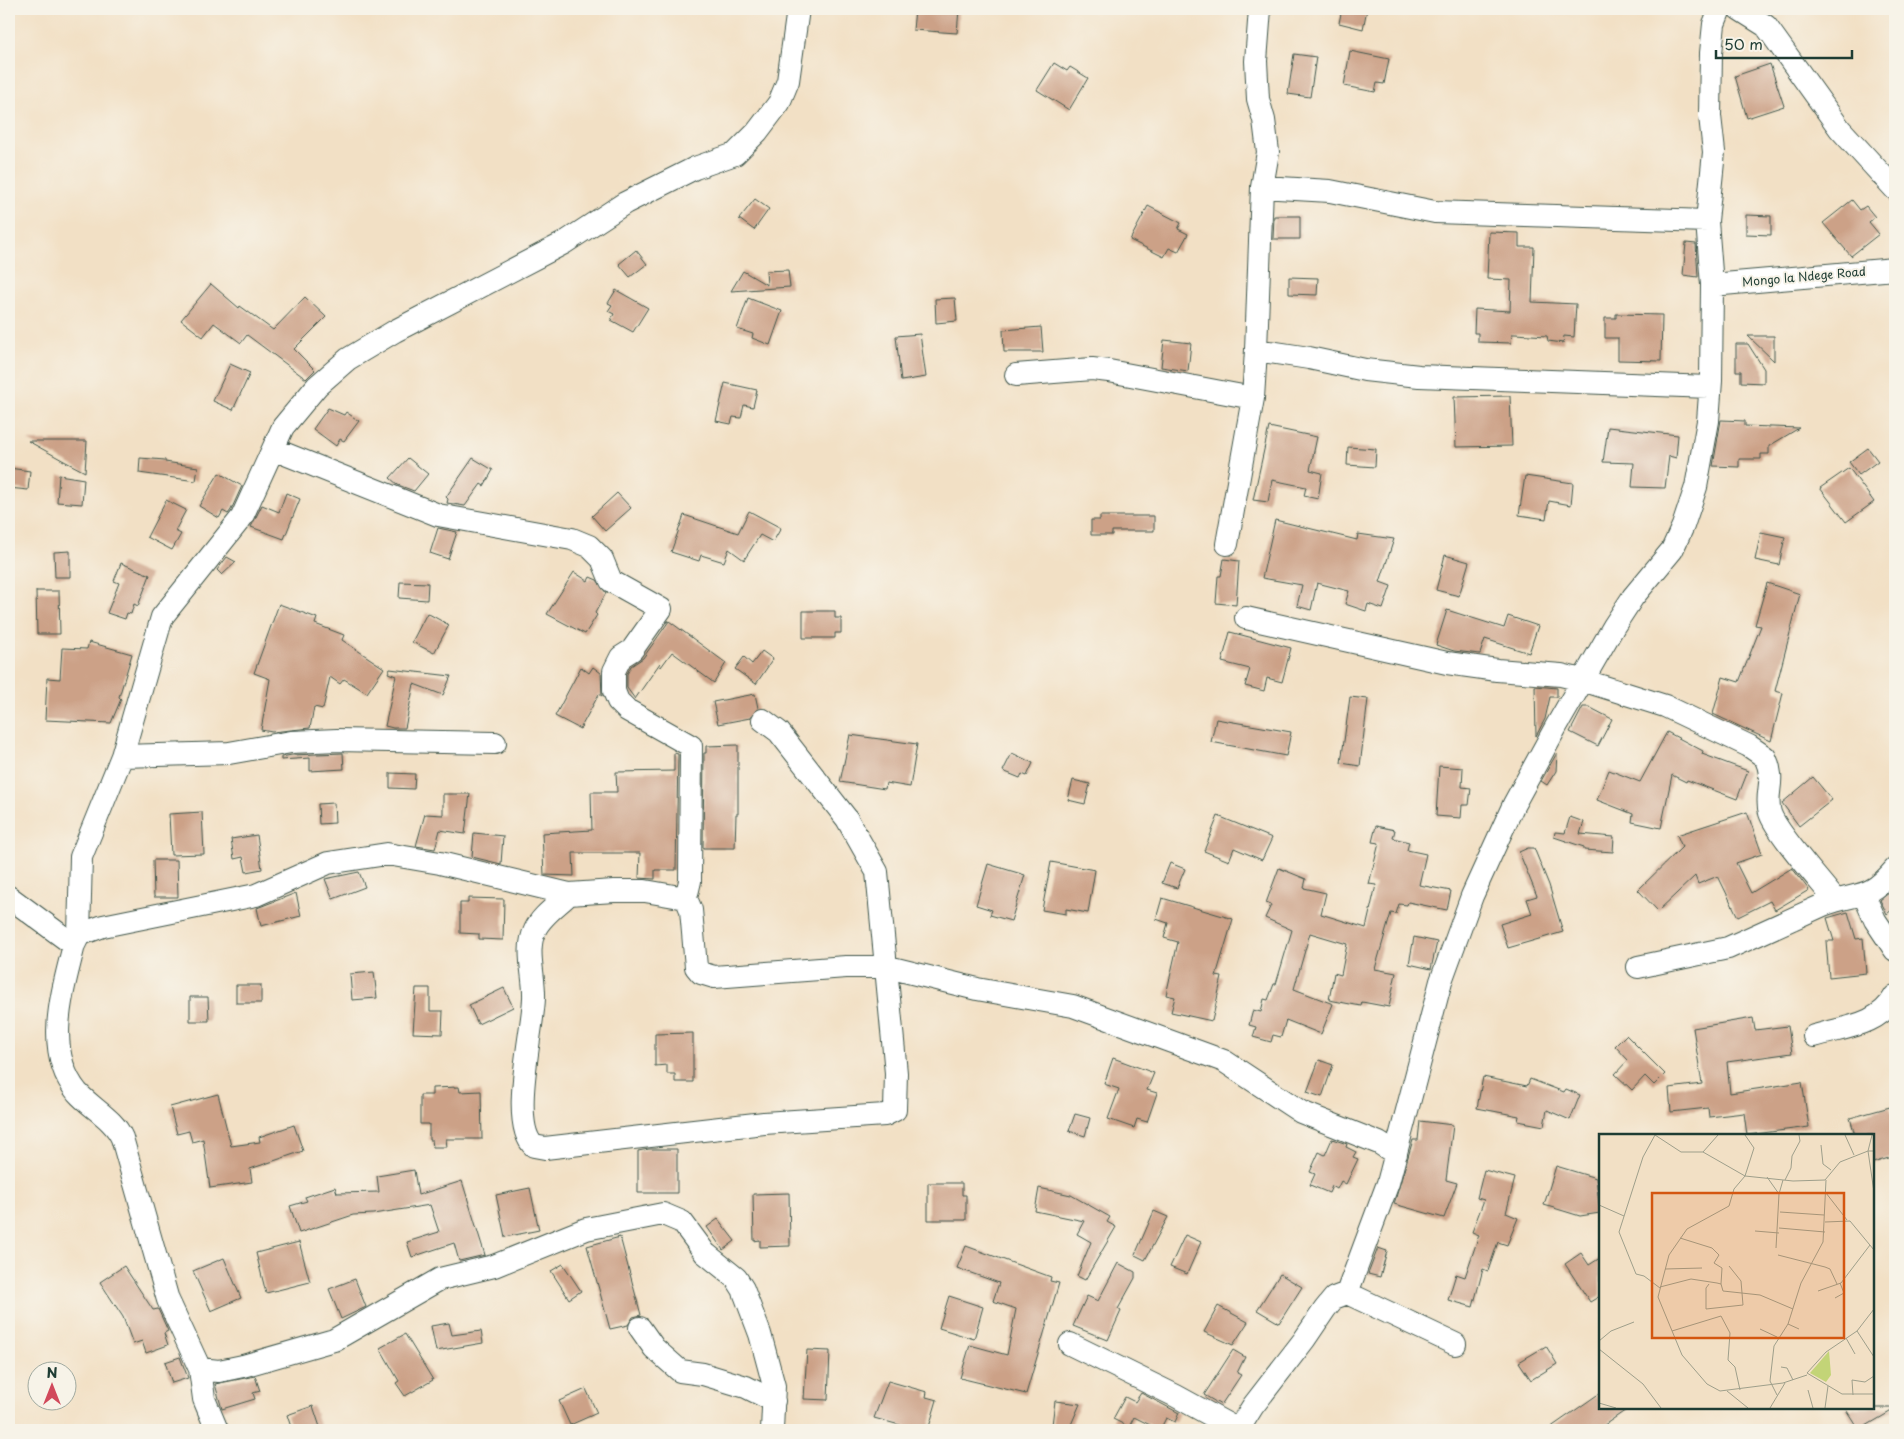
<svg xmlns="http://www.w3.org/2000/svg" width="1904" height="1439" viewBox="0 0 1904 1439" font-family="'Playpen Sans',sans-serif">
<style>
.building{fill:#cca187}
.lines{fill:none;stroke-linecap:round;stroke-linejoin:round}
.minor-casing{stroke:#3f554a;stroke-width:24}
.minor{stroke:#fff;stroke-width:22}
.labels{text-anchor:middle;stroke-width:4;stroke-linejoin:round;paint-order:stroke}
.street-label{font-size:12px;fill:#1f3d34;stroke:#f7f3e8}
.inset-road{fill:none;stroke:#9e9f8b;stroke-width:1}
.view{fill:#d45610;fill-opacity:0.15;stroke:#d45610;stroke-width:2.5}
.inset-edge{fill:none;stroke:#1f3d34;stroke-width:2.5}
</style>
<rect width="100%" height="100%" fill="#f7f3e8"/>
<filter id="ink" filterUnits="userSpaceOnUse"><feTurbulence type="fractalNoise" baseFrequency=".02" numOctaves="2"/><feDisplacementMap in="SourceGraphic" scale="10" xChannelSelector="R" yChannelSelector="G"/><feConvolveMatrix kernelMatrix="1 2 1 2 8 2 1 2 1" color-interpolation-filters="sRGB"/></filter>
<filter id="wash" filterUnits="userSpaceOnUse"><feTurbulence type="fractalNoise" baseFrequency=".0096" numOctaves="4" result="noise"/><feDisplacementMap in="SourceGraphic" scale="20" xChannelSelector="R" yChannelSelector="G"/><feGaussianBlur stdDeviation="1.12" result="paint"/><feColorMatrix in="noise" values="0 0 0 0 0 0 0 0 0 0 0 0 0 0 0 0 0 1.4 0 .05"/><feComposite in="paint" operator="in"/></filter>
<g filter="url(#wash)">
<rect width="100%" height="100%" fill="#f2e0c5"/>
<g id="blocks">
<path class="building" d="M915,9H959L957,33L913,30Z
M1342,9H1367L1363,29L1339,23Z
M1350,51L1389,59L1384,84L1377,83L1375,92L1344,86Z
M1294,54L1316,57L1310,97L1288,94Z
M1054,63L1067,71L1070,67L1088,78L1069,110L1037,90Z
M1770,64L1784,106L1747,118L1735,76Z
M755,199L769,209L754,230L739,219Z
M1852,200L1860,210L1866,206L1875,217L1869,222L1879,234L1851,256L1823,223Z
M1148,206L1181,223L1178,229L1188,234L1178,252L1169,248L1164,257L1130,240Z
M1746,215L1771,216V235L1746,234Z
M1274,216H1300V239H1273Z
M1489,232L1519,233V247H1534L1532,302L1576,304L1574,337L1564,336L1563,343L1548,341L1547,336L1515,334H1512L1511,343L1478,342V333H1474L1475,309L1510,311L1511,280L1487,279Z
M1686,243L1696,244L1698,277L1683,275Z
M636,250L647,264L630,277L619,264Z
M788,270L790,287L731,291L743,271L767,285L766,271Z
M1289,277L1318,278L1317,295L1289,294Z
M211,284L239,308L240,306L273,330L305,297L326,317L294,349L315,370L306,379L247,335L241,343L214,323L203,337L181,320Z
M616,290L648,308L633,332L611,320L614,314L608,311L612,305L608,303Z
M748,298L782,311L770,345L752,338L753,334L737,329Z
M955,298L957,321L936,323L935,299Z
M1616,314L1662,315L1661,361L1618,360V338H1605V318H1616Z
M1041,327L1043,352H1004L1003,330Z
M920,334L926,377L901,381L896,336Z
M1748,336H1774V361Z
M1164,340L1191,343L1188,371L1161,367Z
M1736,344H1748L1764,369V383L1741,382V371H1736Z
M230,364L250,373L233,410L213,401Z
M725,383L757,390L753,407L744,405L741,418L733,417L731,424L716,421Z
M1510,396L1512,446L1456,447L1454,397Z
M328,408L344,415L346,412L359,421L344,441L340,439L336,446L313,429Z
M1721,420L1745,421V426L1799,428L1769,446V454H1761V459H1739V467L1713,466Z
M1269,427L1317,437L1310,470L1322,473L1318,499L1304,496L1306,487L1272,480L1268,502L1253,500Z
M1608,427L1678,435L1676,458L1669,456L1665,488L1632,487L1634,463L1603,462Z
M28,441H87L85,472L64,461Z
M1348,447L1376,449L1375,467L1347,465Z
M1868,448L1878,461L1859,475L1849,462Z
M140,458L165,460V462L198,467L196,481L139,473Z
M408,458L428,474L414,491L398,485L390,478Z
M473,458L493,470L484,486L481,484L465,506L447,503L448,499L446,497Z
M9,468L30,471L28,490L9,488Z
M1849,468L1874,502L1846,522L1820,488Z
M219,473L242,486L231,510L228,514L223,511L219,518L199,506Z
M59,475L84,479L82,504L57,502Z
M1525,476L1573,483L1571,505L1549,501L1546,519L1519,515Z
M286,493L300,499L284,539L251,527L262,505L279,512Z
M617,493L631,508L605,531L592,516Z
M166,500L186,510L175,531L181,534L172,550L147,537Z
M749,511L781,528L773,542L760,535L744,560L729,549L724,562L701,555L699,561L671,552L684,515L738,533Z
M1100,516H1154V531H1112V535H1091V520H1100Z
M1275,520L1357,540L1358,534L1394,539L1380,582L1391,586L1383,609L1368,604L1366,611L1345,604L1349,591L1317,583L1311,610L1297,606L1302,585L1262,578Z
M438,528L457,532L448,559L430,553Z
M1761,532L1785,537L1779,565L1755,560Z
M70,551V577H55L54,552Z
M1445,555L1469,562L1459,596L1436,590Z
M227,557L236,562L222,575L217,570Z
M1224,559L1239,561L1236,605L1216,603L1218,576H1221Z
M121,563L150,575L138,606L134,604L131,614L127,613L125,619L107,613L119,583L114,581Z
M574,572L588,581L590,577L597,580L606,593L595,613L597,615L585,634L547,614Z
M400,582L428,583L427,600L399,598Z
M1767,583L1800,594L1775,691L1783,693L1771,741L1713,714L1723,677L1739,682L1761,626L1755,625Z
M36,591H59L60,634H37Z
M279,604L317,618L315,624L344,635L342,640L384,668L367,693L344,679L340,684L330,677L323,709L314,707L310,728L272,732L261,730L270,679L254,673Z
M1447,610L1504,628L1508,616L1538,626L1529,653L1485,639L1480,654L1454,651L1436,645Z
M803,611H835V618H841V633H835V638H803Z
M427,613L449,625L434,653L412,642Z
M669,621L726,663L714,683L672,652L661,667L660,663L635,699L627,688V674L631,666L643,658Z
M1230,632L1291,648L1282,682L1267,678L1264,691L1245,686L1250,669L1222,662Z
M89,642L132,654L119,697L121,699L111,723L45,720L47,678L60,679L62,648L87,649Z
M762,651L773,659L756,684L735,669L744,657L752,664Z
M581,667L589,673L593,667L601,673L602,696L599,694L580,729L555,716Z
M390,669L398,670L451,676L443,695L414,684L405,728H393L385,726L396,676L388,673Z
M1535,686L1557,688V697H1550L1545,719L1536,736Z
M755,694L758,708L750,718L718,724L713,702Z
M1350,697L1368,699L1360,766L1341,763Z
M1583,707H1589L1612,719L1598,746L1570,732Z
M1216,719L1291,732L1286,756L1211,742Z
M1667,732L1703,751L1702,754L1748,771L1737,799L1687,780L1686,782L1672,775L1661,828L1632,822L1633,814L1597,800L1609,770L1640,782Z
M850,735L917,744L910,787L886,783L885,789L840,782Z
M738,745V814H736L735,848H703L704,753H706V746Z
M343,753L344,769L310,771V758L281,760V757L292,755Z
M674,753L678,754L676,870H655V879L639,878L640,853H573L574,876L544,875L542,833L592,830L591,792H617L616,772L674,771Z
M1012,753L1033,763L1027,776L1022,774L1020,778L1003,771Z
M1557,753L1556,771L1547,785L1541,781Z
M1439,766L1463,768L1462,787L1471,788L1469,805H1462L1461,818L1436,816Z
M390,773L415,774L414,789L390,788Z
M1813,777L1832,800L1799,826L1782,803Z
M1073,780L1090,784L1085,804L1068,800Z
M443,794H470L465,834L440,830L435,849L416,846L425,814L443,815Z
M334,803L335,823L319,824L318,804Z
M202,812L204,854L171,855L169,814Z
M1747,812L1762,854L1736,863L1751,893L1792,868L1809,890L1775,910L1770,901L1738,917L1718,876L1698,884L1695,876L1658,911L1638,890L1682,847L1677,835Z
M1218,816L1272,838L1262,860L1234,848L1229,861L1204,851Z
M1570,817L1584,822L1580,834L1614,837L1613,852L1584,850V847L1554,837L1555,832L1565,833Z
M1376,826L1395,830L1393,838L1409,842L1407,850L1426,854L1419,885L1451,891L1447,910L1408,902L1407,905L1399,904L1396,914L1391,913L1375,969L1396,973L1389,1007L1362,1002L1361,1006L1329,1000L1334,973L1341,975L1347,944L1310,933L1294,989L1333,1004L1321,1034L1286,1020L1281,1037L1273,1035L1271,1042L1253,1037L1256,1027L1249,1025L1253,1010L1261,1012L1264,999L1268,1000L1274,984H1276L1292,930L1265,918L1271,905L1266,903L1279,868L1306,879L1304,888L1326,893L1321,914L1366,928L1376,885L1369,884L1379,843L1372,842Z
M474,833L503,836L501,864L472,857Z
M257,835L262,869L246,872L243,857L234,859L231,839Z
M1528,848H1534L1549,885L1563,932L1508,948L1500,924L1532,914L1527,899L1537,896L1519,852Z
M153,860H177L178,897H154Z
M1051,862L1095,870L1088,913L1066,909V914L1042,910Z
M1170,863L1185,869L1177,888L1162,883Z
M988,864L1025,875L1011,921L990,915L992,910L976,905Z
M359,872L365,887L333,899L325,879Z
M1895,888V907L1887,914L1880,900Z
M296,893L301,916L261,926L257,908Z
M468,898L504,899L503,940L479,939V934L460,933V903H468Z
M1162,898L1233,919L1216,976L1222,977L1212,1021L1171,1012L1175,997L1166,995L1178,942L1164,938L1168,923L1156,919Z
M1848,912L1856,939L1863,938L1866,973L1829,977L1826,941H1834L1827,918Z
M1414,937L1437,942L1431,969L1409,964Z
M374,972L377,998L352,1000L350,974Z
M236,985H261V1003H236Z
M416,988H430V1011H443L442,1034L413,1033Z
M504,988L513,1007L478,1024L469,1005Z
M190,997H208L209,1021H190Z
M1753,1018L1755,1030L1788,1026L1792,1053L1727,1062L1730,1093L1802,1082L1809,1127L1747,1135L1744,1113L1709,1117L1708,1108L1671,1112L1669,1088L1702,1084L1693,1028Z
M693,1033V1082H675V1074H667V1065L655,1066V1034Z
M1626,1035L1665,1074L1654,1085L1645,1076L1632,1090L1615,1074L1628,1060L1615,1046Z
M1113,1058L1154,1073L1147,1090L1157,1093L1147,1122L1137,1119L1134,1128L1108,1119L1119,1089L1104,1084Z
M1319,1060L1333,1065L1322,1097L1307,1092Z
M1483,1077L1527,1086L1530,1079L1564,1092L1566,1089L1580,1095L1570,1120L1547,1110L1544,1126L1518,1121L1519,1116L1477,1108Z
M459,1087L460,1092L481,1091L482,1139H446L447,1147H433L432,1140H429V1124H420V1095H432V1088Z
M218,1094L231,1146L260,1142L259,1137L294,1125L303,1151L250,1169L252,1182L210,1188L203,1139L192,1142L189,1131L177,1134L170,1107Z
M1890,1107L1895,1126V1156L1873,1163V1135H1855L1850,1118Z
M1075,1114L1090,1118L1085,1136L1069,1131Z
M1420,1121L1453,1125L1446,1180L1457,1183L1444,1218L1394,1204L1413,1140H1418Z
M1332,1139L1347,1144L1346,1147L1356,1152L1353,1157L1358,1159L1346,1184L1341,1181L1337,1189L1332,1186L1329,1193L1310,1185L1315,1174L1310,1172L1319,1152L1325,1155Z
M649,1149H677V1193H638V1151Z
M1556,1166L1596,1178L1600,1213L1580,1216L1544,1205Z
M414,1170L418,1195L462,1181L485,1255L459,1261L454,1243L412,1257L407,1242L439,1232L430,1205L373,1214L353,1215L299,1233L290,1206L307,1201L305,1197L335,1187L337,1193L379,1192L377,1176Z
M1484,1170L1515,1178L1506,1213L1518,1218L1507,1245L1498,1242L1488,1271L1483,1269L1473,1307L1448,1300L1456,1274L1465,1277L1479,1235L1472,1232L1484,1200L1477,1198Z
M928,1183H962V1195H966V1220H928Z
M530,1188L539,1230L505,1237L496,1195Z
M1039,1188L1071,1195L1110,1217L1107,1222L1116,1227L1085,1280L1077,1276L1091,1242L1077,1234L1084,1221L1035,1211Z
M789,1193L790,1246L760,1247V1240L754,1241L753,1194Z
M1154,1211L1168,1217L1145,1260L1135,1255Z
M718,1219L735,1241L723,1250L707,1227Z
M1185,1235L1201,1242L1187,1274L1170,1267Z
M620,1237L641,1315L633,1317L628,1325L610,1329L587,1246Z
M299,1242L310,1282L266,1293L256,1253Z
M966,1246L1051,1277L1050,1281L1059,1283L1026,1394L960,1378L970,1345L1007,1355L1016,1309L993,1301L999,1283L957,1268Z
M1378,1248L1387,1251L1380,1277L1368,1274Z
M1581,1253L1589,1265L1600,1258V1296L1590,1302L1565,1264Z
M224,1258L241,1298L211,1311L193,1271Z
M1118,1263L1135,1272V1278L1118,1309L1121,1311L1108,1340L1073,1326L1087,1296L1098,1301Z
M563,1264L581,1291L569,1299L551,1271Z
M124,1266L153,1310L158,1309L168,1331L164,1333L168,1345L146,1353L142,1341L133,1344L123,1317L100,1282Z
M1280,1274L1302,1287L1279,1323L1257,1310Z
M355,1279L366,1307L341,1319L329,1289Z
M949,1296L983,1307L974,1339L939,1328Z
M1218,1306L1248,1322L1233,1345L1204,1332Z
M449,1323L452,1335L481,1331L483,1343L436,1351L431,1326Z
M405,1334L433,1380L405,1396L396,1383L399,1381L380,1348Z
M1546,1346L1557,1364L1531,1380L1519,1362Z
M807,1350L830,1351L828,1400L804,1399Z
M1233,1350L1245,1357L1237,1373L1241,1375L1221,1405L1204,1395Z
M180,1357L188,1378L172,1383L165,1362Z
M255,1376L260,1391L253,1393L255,1399L222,1409L215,1384Z
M888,1381L927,1392L926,1397L937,1400L929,1427L924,1426L922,1430H918L874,1418Z
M586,1389L597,1413L570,1425L559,1401Z
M1141,1393L1179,1413L1175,1422L1166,1418L1160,1430L1134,1417L1129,1427L1113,1419L1125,1397L1135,1402Z
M1600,1393V1408H1629L1597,1430H1547Z
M1055,1401L1080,1404L1070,1427L1052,1425Z
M313,1406L321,1430H292L287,1415Z
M1845,1408H1895V1409L1859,1430Z"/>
</g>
</g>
<g filter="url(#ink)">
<use href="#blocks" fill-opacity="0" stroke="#3f554a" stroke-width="1"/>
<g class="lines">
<g class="minor-casing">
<path id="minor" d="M1739,9L1766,26L1840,129L1895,189
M1262,187L1330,191L1435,212L1707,221
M1712,285L1895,269
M1256,350L1309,358L1365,370L1419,376L1709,387
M1016,375L1092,369L1109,371L1253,398
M273,449L438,515L572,539L589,546L602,559L611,581L661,609L632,650L621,657L614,671V691L618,701L627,710L691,746L690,881L686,898
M1227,544L1253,398L1256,350L1262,187L1268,152L1264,120L1258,99L1256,61L1260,9
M1246,618L1447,663L1497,670L1561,675L1582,680L1665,706L1749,746L1765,757C1777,782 1764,792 1770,813C1776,832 1821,882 1835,900
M122,756L229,753L291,742L337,740L495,743
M569,894C558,905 541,916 535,930C525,950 535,976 534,998C533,1031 509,1124 534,1146L545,1148L764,1123L885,1115L895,1110L896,1073L877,872L847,819L779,732L763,720
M1864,895L1875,920L1895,950
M9,897L74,945
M79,935L103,926L256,895L328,863L387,854L440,863L569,894L614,891H645L686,898L691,910L696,967L701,973L714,977L846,967H888L977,989L1073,1006L1224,1061L1301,1112L1379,1143L1396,1154
M1638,967L1728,948L1823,905C1859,891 1867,902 1895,869
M1814,1036C1844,1027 1879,1026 1895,996
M640,1328L654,1348L680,1371L703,1374L746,1387L774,1401
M1070,1344L1176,1396L1238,1430L1253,1406L1304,1340L1325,1309L1334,1298L1347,1293
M1455,1344L1347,1293L1388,1183L1441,981L1472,896L1514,804L1557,725L1614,626L1633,597L1672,550L1683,526L1696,487L1708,421L1711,381L1712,285L1707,221L1714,152L1710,116L1711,53L1714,24L1720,9
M200,1369L219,1371L243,1366L334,1340L440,1279L494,1266L586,1229L663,1214L682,1222L705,1253L736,1278L743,1289L760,1334L774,1386L772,1430
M217,1430L204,1399L200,1369L168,1300L122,1138C114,1119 91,1108 77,1092C43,1050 63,991 74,945L79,935L81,857L122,756L162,617L242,517L283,427L317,386L348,359L395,331L564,243L625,203L695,168L735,154L757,132L779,103L788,81L798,9"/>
</g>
<use href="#minor" class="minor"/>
</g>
</g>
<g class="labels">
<g class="street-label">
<text transform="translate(1804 277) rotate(-5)" y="4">Mongo la Ndege Road</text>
</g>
</g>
<g transform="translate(1599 1134)">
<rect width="275" height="275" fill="#f2e0c5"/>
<path d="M230,217L232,241L227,248L211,239Z" fill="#c3d477"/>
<path class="inset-road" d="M56,1L82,18H104L146,42L135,55L130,72L88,95L70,121L59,163L83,221L108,250L121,257L184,249L208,241M56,1L44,23L20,98L37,140L45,142L61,154M146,1L155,14L146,42L194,47L226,46L241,28L269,17L273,1M246,1L255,21M222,11L224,30L232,36M275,17H269L275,58M104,18L119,1M168,43L180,60M186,46L192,34L193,22L201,7L200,1M227,59L248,86M0,71L25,82M181,78L225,81M226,88L251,87L275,116M180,94L226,98M156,97L180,99M81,104L113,114L120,121L115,129L123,134L122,150M177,114L180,60L184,46M179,121L226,133L231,135L238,150M66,135L103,134M110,150L107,154V175L144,171L142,147L130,132M61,153L92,145L118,149L122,150L124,157L161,161L194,175M219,157L242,149L271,111M236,164L245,159L241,149M275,175L258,197L227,218L208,239L243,260H275M161,195L178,203M200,195L189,190L202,149L224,108L227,46M73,197L122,182L131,199L129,226L136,233L141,256M258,197L275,223M247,204L256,220M0,207L12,197L35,188M0,215L44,250L62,274M182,233L188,234L194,246M209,256L214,274M128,257L149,274M178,261L171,247L175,212L189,190M254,261L253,246L266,248L275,242M0,269L17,274M171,274L186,249M226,274L229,252"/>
<path class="view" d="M53,59H245V204H53Z"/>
<rect width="275" height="275" class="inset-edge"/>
</g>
<rect width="1904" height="1439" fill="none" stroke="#f7f3e8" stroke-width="30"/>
<g transform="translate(52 1386)"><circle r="24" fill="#f7f3e8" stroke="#a1aaa0"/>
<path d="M0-4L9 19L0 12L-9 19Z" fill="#d1495b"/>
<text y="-8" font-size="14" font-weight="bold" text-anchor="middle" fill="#1f3d34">N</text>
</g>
<path d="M1716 50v8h136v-8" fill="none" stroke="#1f3d34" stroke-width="2.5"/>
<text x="1724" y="50" font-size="15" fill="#1f3d34" stroke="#f7f3e8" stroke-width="4" paint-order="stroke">50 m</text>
</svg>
